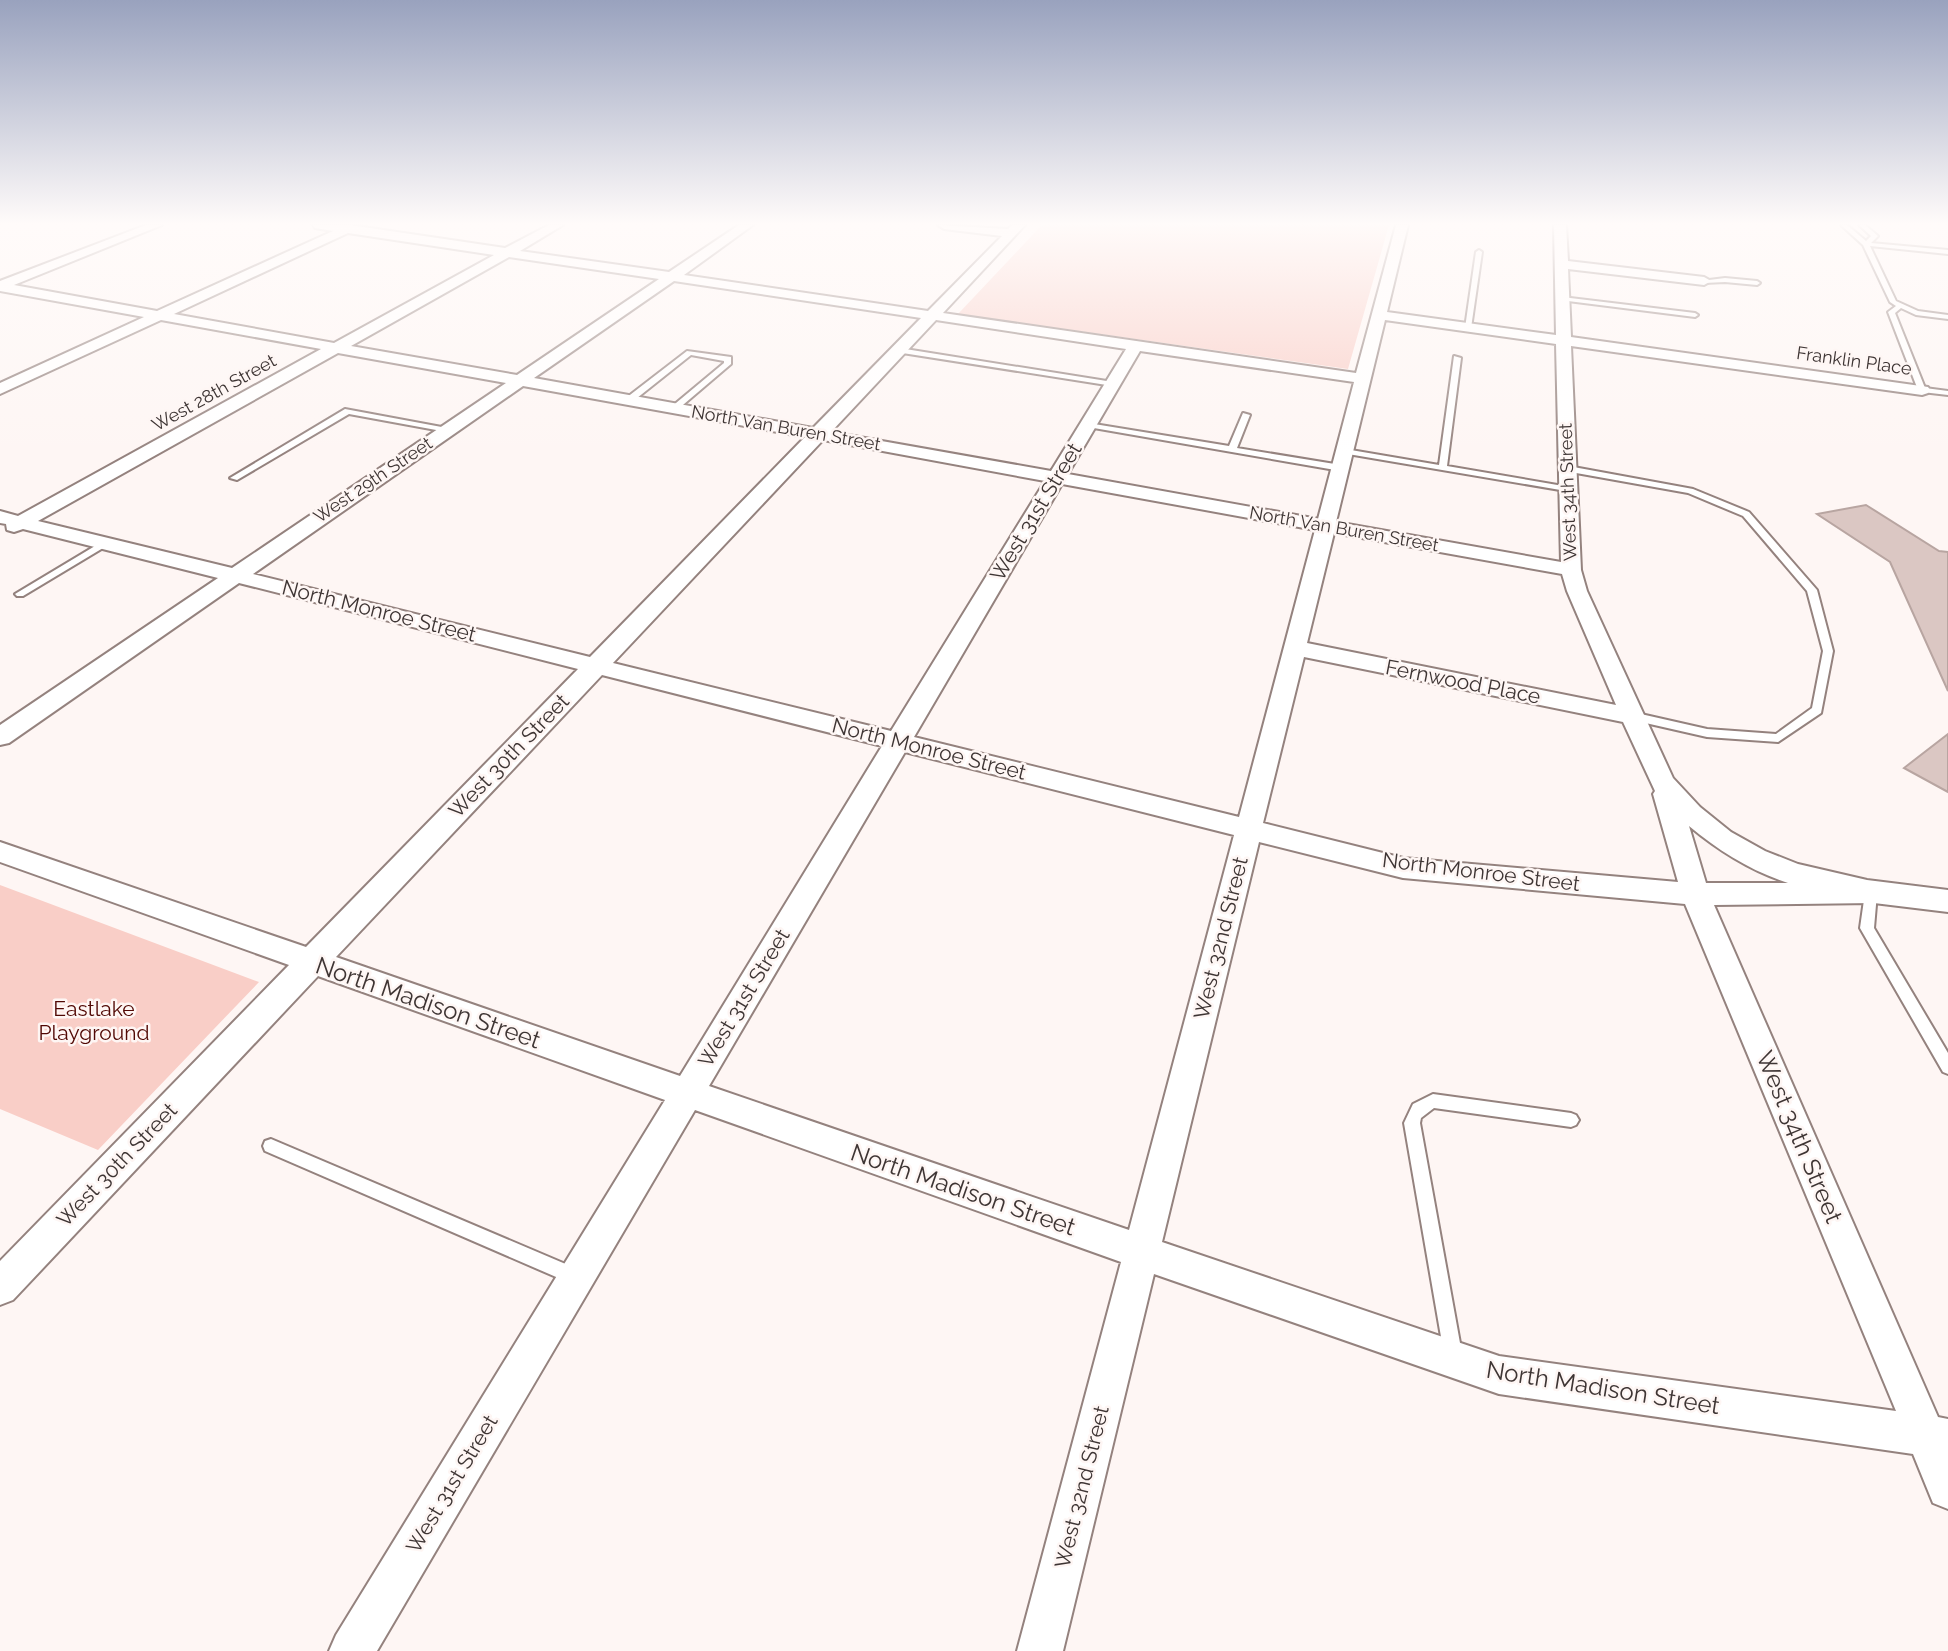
<svg xmlns="http://www.w3.org/2000/svg" width="1948" height="1651" viewBox="0 0 1948 1651" font-family="Raleway,sans-serif">
<style>
.green{fill:#f9cec7}
.building{fill:#dbc7c3;stroke:#b8a5a1;stroke-width:2}
.lines{fill:none;stroke-linecap:round;stroke-linejoin:round}
.service-casing{stroke:#94827e;stroke-width:4}
.minor-casing{stroke:#94827e;stroke-width:4}
.service{fill:#fff;fill-rule:evenodd}
.minor{fill:#fff;fill-rule:evenodd}
.labels{text-anchor:middle;stroke-width:5;stroke-linejoin:round;paint-order:stroke}
.far-street-label{font-size:18px;fill:#3e3534;stroke:#fef6f4}
.street-label{font-size:21px;fill:#3e3534;stroke:#fef6f4}
.park-label{font-size:21px;fill:#510804;stroke:#fef6f4}
.near-street-label{font-size:24px;fill:#3e3534;stroke:#fef6f4}
</style>
<rect width="100%" height="100%" fill="#fef6f4"/>
<path class="green" d="M1042,225H1389L1348,369L958,314Z
M0,885L259,982L98,1150L0,1109Z"/>
<path class="building" d="M1866,505L1939,551L1948,552V691L1890,562L1817,514Z
M1948,734V792L1904,768Z"/>
<g class="lines">
<g class="service-casing">
<path id="service" d="M1841,225H1847L1866,241L1871,236L1859,225H1865L1878,236L1871,243L1948,250V254L1870,246L1896,301L1918,311L1948,315V319L1916,315L1901,308L1895,313L1925,388L1948,391V395L1922,392L1918,390L1888,312L1896,306L1890,302L1863,245Z
M1479,250L1482,252L1471,328L1468,330L1465,328L1476,252Z
M1725,278L1757,281L1760,283L1757,285L1725,282L1704,283L1701,281Z
M1562,297L1695,313L1698,315L1695,317L1560,300L1559,299Z
M899,348L1113,382L1117,384L1113,386L896,352L895,350Z
M687,351L731,357V364L677,410L670,408L724,363V361L691,355L632,402H626V398Z
M1454,356L1461,358L1447,466L1569,487L1573,490L1572,492L1342,453L1341,451L1345,449L1439,465Z
M345,409L447,428L451,430L447,432L349,414L237,480L230,478Z
M1243,413L1250,415L1237,448L1341,465L1345,468L1341,471L1088,427L1084,425L1088,423L1229,446Z
M1568,466L1693,489L1749,512L1817,590L1833,651L1821,713L1778,742L1707,737L1628,719L1626,716L1628,713L1632,712L1707,729L1776,734L1812,708L1823,651L1807,591L1743,516L1688,493L1565,471V467Z
M105,540L110,543L108,545L23,596H17L15,594Z
M1871,888L1876,889L1877,893L1874,928L1948,1053V1074L1943,1072L1860,928L1865,893L1866,889Z
M1433,1094L1571,1113L1576,1115L1579,1120L1576,1125L1571,1127L1434,1108L1421,1118L1420,1123L1462,1354L1459,1360L1453,1363L1447,1360L1444,1354L1404,1123L1413,1104Z
M271,1139L582,1271L585,1277L582,1283L576,1286L570,1283L265,1151L263,1146L265,1141Z"/>
</g>
<g class="minor-casing">
<path id="minor" d="M146,225H162L14,285L157,311L333,231L315,228L313,225H350L505,248L549,225H563L520,251L669,272L739,225H753L684,275L928,311L1002,236L944,229L938,225L1008,229L1012,225H1025L943,313L1356,373L1396,225H1408L1387,312L1556,335L1554,225H1566L1568,261L1704,277L1711,281L1704,285L1568,269L1571,337L1928,387L1930,390L1928,393L1922,395L1571,346L1581,570L1587,591L1673,778L1700,807L1731,832L1765,851L1798,864L1867,880L1948,890V912L1874,903L1714,905L1938,1417L1948,1419V1509L1933,1503L1913,1454L1499,1394L1154,1274L1063,1651H1017L1121,1262L695,1110L377,1651H329L336,1635L665,1100L318,976L13,1300L0,1305V1261L289,965L0,862V842L306,947L578,669L239,583L9,743L0,745V725L218,578L23,529L14,532L7,530L6,524L0,523V511L18,516L321,349L161,320L0,394V383L144,317L0,291V281ZM348,233L494,255L334,343L174,314ZM509,257L659,279L517,375L351,346ZM674,281L921,318L813,428L534,378ZM936,320L1126,349L1051,471L831,432ZM1385,320L1556,344L1561,562L1336,522ZM1140,351L1354,382L1318,519L1068,474ZM338,353L506,383L232,568L38,521ZM523,386L805,437L590,657L253,574ZM823,440L1045,481L891,731L613,663ZM1062,484L1315,530L1239,817L914,737ZM1334,533L1562,574L1567,591L1616,705L1307,643ZM1304,657L1623,722L1655,791L1653,794L1678,882L1403,858L1263,823ZM602,675L882,746L680,1076L336,957ZM905,752L1234,835L1129,1230L709,1086ZM1689,826C1719,851 1751,871 1788,883H1706ZM1259,842L1403,878L1685,904L1896,1411L1499,1356L1162,1242Z"/>
</g>
<use href="#service" class="service"/>
<use href="#minor" class="minor"/>
</g>
<linearGradient id="sky" x2="0" y2="1"><stop stop-color="#99a2be"/><stop offset="0.49" stop-color="#fffbfa"/><stop offset="1" stop-color="#fffbfa" stop-opacity="0"/></linearGradient>
<rect width="1948" height="456" fill="url(#sky)"/>
<g class="labels">
<g class="far-street-label">
<text transform="translate(1854 361) rotate(8)" y="6">Franklin Place</text>
<text transform="translate(214 393) rotate(-29)" y="6">West 28th Street</text>
<text transform="translate(786 428) rotate(10)" y="6">North Van Buren Street</text>
<text transform="translate(373 480) rotate(-34)" y="6">West 29th Street</text>
<text transform="translate(1568 492) rotate(-92)" y="6">West 34th Street</text>
<text transform="translate(1344 529) rotate(10)" y="6">North Van Buren Street</text>
</g>
<g class="street-label">
<text transform="translate(1036 512) rotate(-59)" y="7">West 31st Street</text>
<text transform="translate(379 611) rotate(14)" y="7">North Monroe Street</text>
<text transform="translate(1463 682) rotate(11)" y="7">Fernwood Place</text>
<text transform="translate(929 749) rotate(14)" y="7">North Monroe Street</text>
<text transform="translate(509 756) rotate(-46)" y="7">West 30th Street</text>
<text transform="translate(1481 872) rotate(7)" y="7">North Monroe Street</text>
<text transform="translate(1221 938) rotate(-76)" y="7">West 32nd Street</text>
<text transform="translate(744 998) rotate(-59)" y="7">West 31st Street</text>
<text transform="translate(117 1165) rotate(-46)" y="7">West 30th Street</text>
<text transform="translate(452 1484) rotate(-59)" y="7">West 31st Street</text>
<text transform="translate(1082 1487) rotate(-76)" y="7">West 32nd Street</text>
</g>
<g class="park-label">
<text x="94" y="1016">Eastlake<tspan x="94" dy="24">Playground</tspan></text>
</g>
<g class="near-street-label">
<text transform="translate(428 1003) rotate(19)" y="8">North Madison Street</text>
<text transform="translate(1799 1137) rotate(67)" y="8">West 34th Street</text>
<text transform="translate(963 1190) rotate(19)" y="8">North Madison Street</text>
<text transform="translate(1603 1388) rotate(9)" y="8">North Madison Street</text>
</g>
</g>
</svg>
